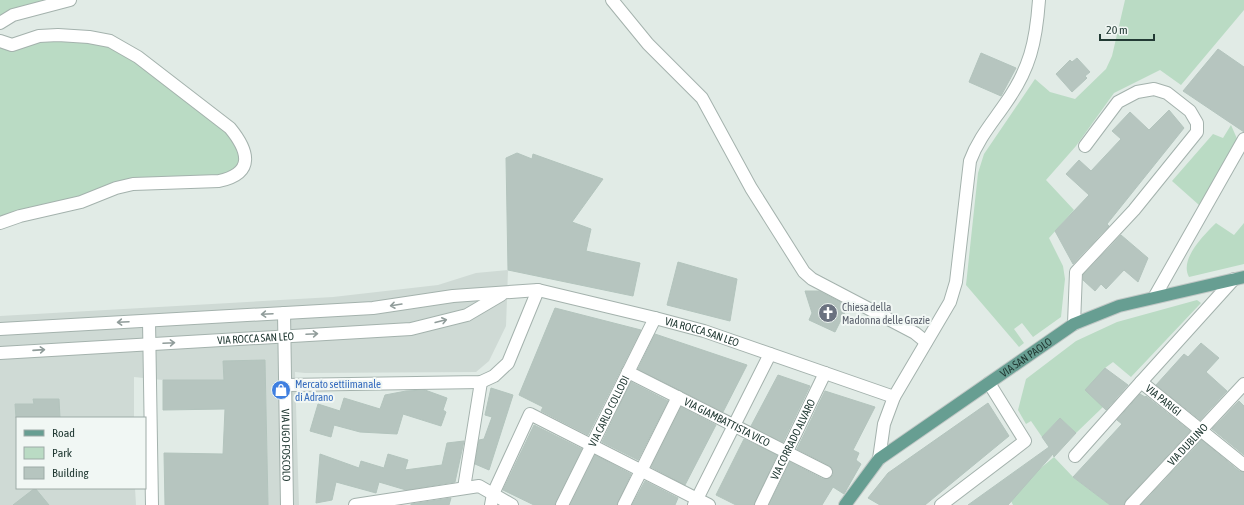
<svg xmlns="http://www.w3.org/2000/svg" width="1244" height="505" viewBox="0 0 1244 505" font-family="'Asap Condensed',sans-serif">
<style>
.built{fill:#cfdad5}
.green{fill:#badbc4}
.building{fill:#b6c5bf;stroke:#b3c4bd}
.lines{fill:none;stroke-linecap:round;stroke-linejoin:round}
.minor-casing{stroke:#a4b2ad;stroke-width:14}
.major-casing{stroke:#c1c8c6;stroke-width:14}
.minor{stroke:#fff;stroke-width:12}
.major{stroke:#679e92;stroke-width:12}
.oneway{stroke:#909c9a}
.labels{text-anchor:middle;stroke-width:4;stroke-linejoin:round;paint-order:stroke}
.worship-label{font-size:11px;fill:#5b616d;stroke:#f1f7f4;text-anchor:start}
.street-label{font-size:11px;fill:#223a34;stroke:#f1f7f4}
.shop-label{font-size:11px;fill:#366cbe;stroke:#f1f7f4;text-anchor:start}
</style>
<rect width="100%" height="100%" fill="#e1ebe6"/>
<path class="built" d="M508,270L506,326L489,361L476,372L305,373L295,372L299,505H268L265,361H224V380H163L134,377V418H17V488H135L136,505H0V316L333,297L438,285L476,273Z"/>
<path class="green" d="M0,0H56L0,17Z
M1125,0H1244V10L1181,85L1160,70L1114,93L1076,146L1046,180L1074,210L1049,238L1063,266L1065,279L1061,317L1033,337L1022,323L1014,329L1024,343L1019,347L966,285L978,173L984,154L1035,79L1050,92L1075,99L1106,69L1112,56Z
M58,39L108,44L123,52L227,130L237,143L241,161L236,169L228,175L93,194L0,219V46Z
M1231,125L1238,141L1199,205L1172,181L1213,134L1223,138Z
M1216,223L1234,235L1244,223V264L1189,277C1179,259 1204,235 1216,223Z
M1197,300L1201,303L1131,377L1113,362L1105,368L1103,407L1076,433L1060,418L1042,437L1031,421L1026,424L1018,410L1026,379L1076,341L1117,322Z
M1054,457L1073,477L1110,505H1013L1011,501L1036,472Z"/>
<path class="building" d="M1218,49L1244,67V132L1183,91Z
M981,53L1016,68L1001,96L969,82Z
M1077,58L1090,72L1085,76L1087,78L1072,92L1056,74L1070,60L1072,62Z
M1169,110L1184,128L1107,224L1109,226L1073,264L1055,231L1089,195L1066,174L1079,160L1091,171L1121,139L1112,131L1130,112L1149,130Z
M517,153L532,159L533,154L603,179L572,222L591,229L586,251L640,263L633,296L508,270L506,158Z
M1121,235L1148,258L1138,282L1124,270L1106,289L1101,284L1095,291L1083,280V275Z
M678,262L737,279L730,321L667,305Z
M805,291H819L848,306L835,332L809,320L812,313Z
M555,308L641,330L588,435L541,411L543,407L519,395Z
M655,334L747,365L723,412L638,369Z
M1201,343L1219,358L1206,372L1227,391L1200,420L1156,385L1184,354L1188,357Z
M265,360L268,505H165L164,453L223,454L225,409L163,410V380H224L223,361Z
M1105,368L1128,385L1106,410L1085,390Z
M778,375L810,386L783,442L751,426Z
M631,382L668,401L638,460L602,442Z
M491,388L513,395L489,470L475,464L479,440L484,439L492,417L485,415Z
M425,390L447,398L443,410L446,412L441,426L403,414L397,434L360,432L334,425L331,437L310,431L318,404L340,411L344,398L380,409L385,395L406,391Z
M825,391L875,407L853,450L859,453L856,460L861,464L844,494L833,487L822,505H769L790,462L823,479L830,478L833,475L832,468L830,466L797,449Z
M1140,394L1145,397L1146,396L1190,431L1126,500L1124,505H1110L1073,477L1122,424L1117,420Z
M33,399H59L60,418H16L15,404H34Z
M1239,401L1244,406V455L1212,429Z
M988,403L1009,436L925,505H880L868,498L888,473Z
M681,407L716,425L685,485L651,467Z
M1060,418L1076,433L1054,457L1053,454L1008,505H968L1049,447L1042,437Z
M534,425L582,449L555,505H534L503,490Z
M744,439L777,455L754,505H736L716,495Z
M1202,440L1239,471L1244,472V505H1141Z
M464,441L455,482L406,490L379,482L376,493L336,482L332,500L316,503L320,454L359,468L361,461L384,468L388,454L408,460L405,470L442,465L447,443Z
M595,455L631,474L617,505H570Z
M645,481L678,498L675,505H632Z
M35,488L49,505H13Z
M451,498L449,505H411V504Z"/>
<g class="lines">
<g class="minor-casing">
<g id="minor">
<path d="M612,0L648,44L702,98L751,188L804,272L812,279L915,333L926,342"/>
<path d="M0,23L13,15L70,0"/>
<path d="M0,41L12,45L39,36L58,35L89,37L110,41L138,57L230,128C248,150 256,173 219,181L133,184L116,188L81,202L20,216L0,223"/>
<path d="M1155,296L1244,139"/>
<path id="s1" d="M284,313L287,505"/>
<path d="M149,321L152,505"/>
<path d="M1074,324L1076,272L1134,210L1197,132V123L1190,111L1167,93L1154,89L1137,92L1118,102L1085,146"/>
<path id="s2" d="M0,329L373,308L453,296L538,290L655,318L704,331L894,397"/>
<path id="s3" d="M0,353L411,329L467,315L501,295"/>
<path id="s4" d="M628,372L826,472"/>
<path d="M1141,382L1234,279"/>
<path d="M286,385L481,382L494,376L508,363L538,290"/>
<path id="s5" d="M1075,456L1141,382L1244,465"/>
<path d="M879,459L884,424L894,397L950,302L956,282L970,161C978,139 992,123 1005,104C1030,69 1036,42 1039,0"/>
<path d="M464,488L481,382"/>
<path d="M355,505L479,486L512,505"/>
<path d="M491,505L493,494L530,414L709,505"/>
<path id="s6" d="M562,505L655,318"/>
<path d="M624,505L678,397"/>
<path d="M694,505L770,354"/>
<path id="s7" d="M761,505L825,373"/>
<path d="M941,505L1025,441L989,383"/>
<path id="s8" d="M1131,505L1244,384"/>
</g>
</g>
<g class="major-casing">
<g id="major">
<path id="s9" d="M845,505L879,459L1074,324L1119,306L1244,277"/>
</g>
</g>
<use href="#minor" class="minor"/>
<use href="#major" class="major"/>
</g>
<defs><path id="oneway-shaft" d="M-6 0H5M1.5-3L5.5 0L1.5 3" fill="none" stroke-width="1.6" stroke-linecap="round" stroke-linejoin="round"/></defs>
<g class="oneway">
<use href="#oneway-shaft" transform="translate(396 305) rotate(171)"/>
<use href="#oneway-shaft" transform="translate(267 314) rotate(177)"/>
<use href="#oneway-shaft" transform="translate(441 321) rotate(-14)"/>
<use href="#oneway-shaft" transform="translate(123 322) rotate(177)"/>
<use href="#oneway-shaft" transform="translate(312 334) rotate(-3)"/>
<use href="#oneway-shaft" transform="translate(169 343) rotate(-3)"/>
<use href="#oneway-shaft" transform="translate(39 350) rotate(-4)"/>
</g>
<defs>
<g id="church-disc" transform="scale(1)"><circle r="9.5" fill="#6b7280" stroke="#f1f7f4"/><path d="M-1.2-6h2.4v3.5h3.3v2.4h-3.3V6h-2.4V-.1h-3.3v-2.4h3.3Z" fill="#fff"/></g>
<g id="shop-disc" transform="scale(1)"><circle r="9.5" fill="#3f7fe0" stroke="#f1f7f4"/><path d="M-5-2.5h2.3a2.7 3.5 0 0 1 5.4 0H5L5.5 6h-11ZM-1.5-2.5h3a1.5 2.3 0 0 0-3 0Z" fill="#fff"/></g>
</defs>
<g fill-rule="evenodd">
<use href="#church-disc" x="828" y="313"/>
<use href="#shop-disc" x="281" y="390"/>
</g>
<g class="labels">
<g class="worship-label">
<text x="842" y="311">Chiesa della<tspan x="842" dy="13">Madonna delle Grazie</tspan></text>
</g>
<g class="street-label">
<text dy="4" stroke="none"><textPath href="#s2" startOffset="709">VIA ROCCA SAN LEO</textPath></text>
<text dy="4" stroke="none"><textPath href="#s3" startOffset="256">VIA ROCCA SAN LEO</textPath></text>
<text dy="4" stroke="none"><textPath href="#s9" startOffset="236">VIA SAN PAOLO</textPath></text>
<text dy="4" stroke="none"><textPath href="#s5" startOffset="128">VIA PARIGI</textPath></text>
<text dy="4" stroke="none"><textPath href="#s6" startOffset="105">VIA CARLO COLLODI</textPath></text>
<text dy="4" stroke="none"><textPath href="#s4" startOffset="111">VIA GIAMBATTISTA VICO</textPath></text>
<text dy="4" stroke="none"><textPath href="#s7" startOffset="73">VIA CORRADO ALVARO</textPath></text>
<text dy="4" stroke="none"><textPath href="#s1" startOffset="132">VIA UGO FOSCOLO</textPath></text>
<text dy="4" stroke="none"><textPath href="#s8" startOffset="83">VIA DUBLINO</textPath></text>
</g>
<g class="shop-label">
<text x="295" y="388">Mercato settiimanale<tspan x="295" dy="13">di Adrano</tspan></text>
</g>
</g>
<rect x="16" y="417" width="130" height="72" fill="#f1f7f4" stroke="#9eaba7"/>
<rect x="24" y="430" width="20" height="6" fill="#679e92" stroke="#9eaba7"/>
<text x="52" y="437" font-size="12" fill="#223a34">Road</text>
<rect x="24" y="447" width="20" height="12" fill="#badbc4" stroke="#9eaba7"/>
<text x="52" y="457" font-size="12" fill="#223a34">Park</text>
<rect x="24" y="467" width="20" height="12" fill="#b6c5bf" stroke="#9eaba7"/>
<text x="52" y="477" font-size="12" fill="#223a34">Building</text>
<path d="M1100 34v6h54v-6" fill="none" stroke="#223a34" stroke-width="2"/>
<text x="1106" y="34" font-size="12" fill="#223a34" stroke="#f1f7f4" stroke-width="3" paint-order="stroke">20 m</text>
</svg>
